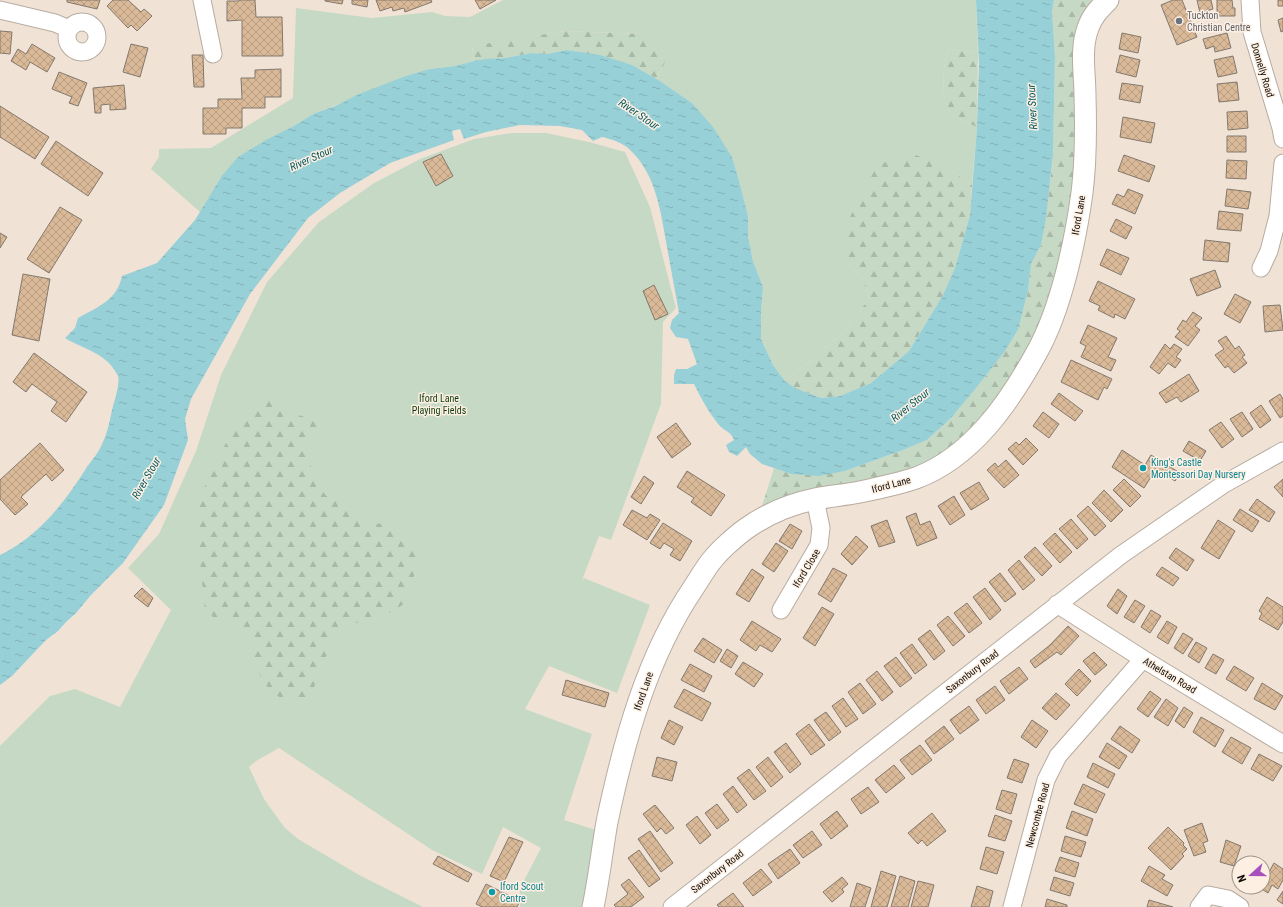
<svg xmlns="http://www.w3.org/2000/svg" width="1283" height="907" viewBox="0 0 1283 907" font-family="'Roboto Condensed',sans-serif">
<style>
.green{fill:#c6d9c4}
.forest{fill:url(#forest-firs)}
.water{fill:url(#water-ripples)}
.building{fill:url(#building-cross-hatch);stroke:#83786d}
.lines{fill:none;stroke-linecap:round;stroke-linejoin:round}
.minor-casing{stroke:#b8aca0;stroke-width:19}
.tertiary-casing{stroke:#b8aca0;stroke-width:23}
.minor{stroke:#fff;stroke-width:17}
.tertiary{stroke:#fff;stroke-width:21}
.worship-dot{fill:#6b7280;stroke:#fdf0e3;stroke-width:1.5}
.culture-dot{fill:#0f9aa8;stroke:#fdf0e3;stroke-width:1.5}
.labels{text-anchor:middle;stroke-width:3;stroke-linejoin:round;paint-order:stroke}
.worship-label{font-size:10px;fill:#5b616d;stroke:#fdf0e3;text-anchor:start}
.street-label{font-size:10px;fill:#110d09;stroke:#fdf0e3}
.park-label{font-size:10px;fill:#0d3a0c;stroke:#fdf0e3}
.culture-label{font-size:10px;fill:#0d838f;stroke:#fdf0e3;text-anchor:start}
.water-label{font-size:11px;font-style:italic;fill:#055861;stroke:#fdf0e3}
</style>
<defs>
<pattern id="forest-firs" width="22" height="20" patternUnits="userSpaceOnUse"><rect width="22" height="20" fill="#c6d9c4"/><path d="M5 1l3.5 6h-7zM16 11l3.5 6h-7z" fill="#a9b9a7"/></pattern>
<pattern id="water-ripples" width="26" height="14" patternUnits="userSpaceOnUse"><rect width="26" height="14" fill="#98d0d7"/><path d="M2 4q2-2 4 0t4 0M15 11q2-2 4 0t4 0" fill="none" stroke="#82b1b7"/></pattern>
<pattern id="building-cross-hatch" width="8" height="8" patternUnits="userSpaceOnUse"><rect width="8" height="8" fill="#d9b998"/><path d="M0 0l8 8M0 8l8-8" fill="none" stroke="#b99e82"/></pattern>
</defs>
<rect width="100%" height="100%" fill="#f0e3d6"/>
<path class="green" d="M503,0H976L978,53L948,49L944,68L943,93L951,115L977,127L972,185L943,164L847,261L863,279L869,299L840,336L785,381L773,365L761,339V313L763,287L753,261L748,236V216L732,157L692,103L657,79L665,62L641,34L565,31L472,47L474,61L455,66L430,69L315,113L292,127L221,177L200,212L151,169L159,157V149L211,148L293,98L296,8L372,18L432,12L445,16L470,17Z
M512,133H546L589,142L625,152L650,207L676,308L663,322L661,404L611,540L599,536L582,580L584,578L650,605L617,693L549,666L525,709L592,734L564,820L596,830L583,907H520V888L541,848L503,827L482,874L432,850L279,748L256,761L249,767L264,799L284,827L298,839L361,876L423,907H0V746L50,696L75,689L120,707L171,610L128,568L159,534L196,451L221,375L267,282L319,222L374,183L420,159L474,139Z"/>
<path class="forest" d="M1054,0H1108L1095,14L1086,142L1038,350L939,466L757,522L774,468L791,474L845,471L903,450L927,440L951,418L977,387L1005,351L1018,330L1028,291L1031,264L1041,245L1049,191L1053,154L1055,56L1052,12Z
M565,31L641,34L657,46L665,62L657,79L632,65L566,50L547,54L531,53L506,58L474,61L472,46Z
M948,49L978,53L977,127L951,115L943,93L944,68Z
M915,155L943,164L972,185L970,215L955,268L943,295L909,351L871,383L840,396L821,398L795,388L785,381L840,336L869,299L863,279L847,261L846,234L849,219L878,164Z
M266,400L277,402L294,413L320,423C319,434 315,439 307,447C309,467 316,485 330,500L340,501L355,512L376,523L391,526L415,542L419,557L407,602L391,612L378,618L356,623L333,643L321,666L313,691L301,700H284L271,692L262,680L255,663L254,652L250,639L234,619L223,621L213,617L205,609L199,552L198,528L200,500L206,483L231,433L240,421L252,417Z"/>
<path class="water" d="M976,0H1054L1052,12L1055,56L1053,154L1046,218L1041,245L1031,264L1028,291L1018,330L1005,351L977,387L951,418L927,440L903,450L845,471L819,476L791,474L774,468L762,464L750,454L746,447L737,456L729,452L726,445L734,440C730,430 725,432 719,425C709,413 701,398 694,384H674V375L676,369H687L697,364L688,339L676,337L670,328L672,320L679,313C675,291 671,269 667,247C661,213 656,173 629,149C623,143 611,139 602,137L593,141L582,130L560,126L520,125L486,132L464,139L460,129L452,131L454,140L390,163L340,193L308,218L250,294L191,399L185,419L188,440L164,505L123,563L91,595L76,613L66,622L58,631L46,640L12,676L0,685V555C38,537 65,502 87,467C92,460 99,452 102,444C108,433 110,418 113,406C115,400 120,382 118,376C107,353 85,350 65,338L75,328L78,318C98,307 117,300 122,276L157,263L195,220L221,177L238,157L266,140L292,127L315,113L335,106L359,94L406,76L430,69L455,66L474,61L486,59L506,58L531,53L547,54L566,50L600,55L632,65L657,79L692,103L713,127L732,157L739,181L748,216V236L753,261L763,287L761,313V339L773,365L785,381L795,388L821,398L840,396L871,383L909,351L943,295L955,268L970,215L977,127L979,64Z"/>
<path class="building" d="M67,0H100L97,9L67,2Z
M113,0H128L141,12L144,9L152,16L137,31L131,25L128,28L107,6Z
M239,0H255L256,17H282L283,56H242V20L227,21V1H239Z
M325,0H343L342,4L325,1Z
M352,0H368L367,7L352,4Z
M376,0H431L432,2L405,12L404,8L393,11L392,7L380,11Z
M475,0H496L480,9Z
M1173,0H1182L1197,37L1177,45L1161,5Z
M1197,0H1211L1213,9L1200,13Z
M1217,0H1232L1233,8H1235V16H1217Z
M1278,0H1283V6H1278Z
M1283,18V31L1281,32L1278,20Z
M0,31L12,32L10,54L0,53Z
M1122,33L1141,37L1138,53L1119,49Z
M1227,33L1231,48L1215,52L1214,46L1206,49L1203,39Z
M32,44L55,58L47,72L30,62L26,70L11,61L18,49L26,54Z
M131,44L148,48L140,77L123,72Z
M192,55H203L204,87H194Z
M1120,55L1140,60L1136,77L1116,72Z
M1233,56L1237,73L1218,77L1214,60Z
M281,69V97H265V108H242V128H226V134H203V108H218V99H242L241,78H255V70Z
M59,72L87,83L78,106L69,103L72,97L52,89Z
M1237,82L1239,100L1219,102L1217,84Z
M1122,83L1143,86L1140,103L1119,99Z
M124,85L126,109L110,110V104L101,105V113H95L93,88Z
M0,106L49,137L35,159L0,137Z
M1247,111L1248,128L1228,130L1227,112Z
M1123,117L1155,123L1151,143L1120,137Z
M1227,136H1246V152H1227Z
M56,141L103,173L88,196L41,164Z
M441,154L453,176L436,186L423,162Z
M1124,155L1155,166L1149,182L1118,171Z
M1227,160L1247,161L1246,179L1226,178Z
M1128,189L1143,195L1135,214L1112,204L1117,194L1124,197Z
M1227,189L1251,192L1248,209L1225,206Z
M60,207L82,220L49,273L27,259Z
M1219,211L1243,214L1241,231L1217,229Z
M1116,219L1132,227L1126,239L1110,231Z
M0,233L7,237L0,248Z
M1205,240L1230,243L1228,262L1203,260Z
M1107,249L1129,258L1121,275L1100,265Z
M1215,270L1221,287L1197,296L1190,279Z
M23,274L50,279L39,341L12,335Z
M1098,281L1135,299L1125,319L1115,314L1114,318L1098,310L1100,306L1089,301Z
M654,285L668,314L655,320L643,291Z
M1235,294L1251,302L1240,323L1224,314Z
M1280,305L1283,330L1265,332L1263,306Z
M1193,312L1202,318L1195,326L1200,330L1188,346L1175,337L1180,331L1177,329L1183,320L1186,322Z
M1088,325L1117,338L1108,357L1116,360L1111,371L1081,357L1086,346L1080,343Z
M1226,336L1235,349L1239,346L1245,355L1242,357L1247,363L1234,373L1228,366L1225,368L1215,355L1224,349L1218,341Z
M1165,344L1170,349L1174,344L1182,349L1176,357L1181,360L1175,368L1168,363L1159,374L1150,367Z
M34,353L87,392L66,422L51,411L57,402L32,384L26,392L13,382Z
M1071,360L1112,379L1107,389L1104,387L1098,400L1061,382Z
M1189,374L1199,391L1181,402L1177,397L1166,403L1159,393Z
M1059,393L1083,411L1075,421L1051,404Z
M1280,394L1283,399V416L1280,418L1269,401Z
M1261,405L1271,420L1260,428L1250,413Z
M1043,412L1059,424L1049,438L1033,426Z
M1242,412L1253,429L1242,437L1230,419Z
M1221,422L1234,439L1222,448L1209,430Z
M676,423L691,444L672,458L657,437Z
M1026,438L1038,450L1023,465L1008,449L1016,442L1019,445Z
M1189,441L1206,451L1200,461L1183,451Z
M40,443L64,470L52,481L46,474L21,497L28,504L15,515L0,499V480Z
M1122,450L1145,465L1151,455L1180,473L1175,481L1156,469L1144,488L1112,467Z
M1006,460L1019,475L1004,488L987,470L995,463L998,467Z
M687,471L725,495L711,516L691,502L694,498L677,487Z
M644,476L654,483L641,504L631,497Z
M1124,479L1141,496L1130,507L1113,490Z
M1283,479V497L1274,487Z
M979,482L989,499L971,510L960,493Z
M1104,490L1123,510L1111,522L1092,503Z
M954,496L965,515L950,525L938,506Z
M1257,499L1275,512L1269,522L1249,510Z
M1088,506L1106,526L1095,536L1077,516Z
M1240,509L1259,521L1252,532L1233,520Z
M632,510L647,518L650,514L660,520L647,540L623,525Z
M916,513L920,525L930,521L937,538L917,546L906,517Z
M1071,519L1088,539L1077,549L1059,529Z
M887,520L895,542L879,547L871,526Z
M1218,520L1235,531L1219,559L1201,548Z
M663,523L692,541L680,561L670,555L674,549L664,543L660,549L650,543Z
M790,524L802,531L792,549L779,541Z
M1055,533L1072,552L1060,563L1043,544Z
M856,536L868,547L852,565L841,554Z
M776,543L788,551L774,572L762,564Z
M1035,547L1052,566L1042,576L1024,557Z
M1176,548L1194,560L1187,571L1169,558Z
M1019,560L1035,580L1023,590L1008,570Z
M1162,567L1179,578L1173,586L1156,575Z
M833,568L847,575L831,602L818,594Z
M752,569L764,577L749,602L736,594Z
M1000,573L1016,594L1005,602L989,582Z
M142,588L153,598L148,607L134,596Z
M985,588L1001,610L990,620L973,597Z
M1118,589L1127,596L1117,614L1107,606Z
M1267,597L1283,607V622L1278,630L1259,619L1262,613L1259,611Z
M1135,600L1145,606L1134,623L1124,617Z
M967,603L982,623L969,633L954,613Z
M822,607L834,614L815,646L803,638Z
M1151,610L1161,616L1150,633L1141,627Z
M948,616L965,636L953,646L937,625Z
M752,621L781,639L772,652L760,645L756,651L740,640Z
M1167,621L1177,627L1168,644L1157,637Z
M1068,626L1079,636L1061,655L1057,652L1035,668L1030,661L1050,645Z
M930,630L945,651L934,660L918,639Z
M1183,633L1193,639L1183,654L1174,648Z
M703,638L722,650L714,663L694,651Z
M1196,642L1207,648L1199,663L1188,656Z
M912,644L927,665L915,674L900,653Z
M727,649L738,656L731,668L720,661Z
M1094,652L1107,665L1095,675L1083,661Z
M1213,654L1224,660L1216,674L1205,668Z
M896,657L912,678L900,687L884,666Z
M743,662L763,674L754,687L735,674Z
M690,664L712,676L704,692L681,680Z
M1234,666L1254,678L1246,691L1226,679Z
M1019,667L1028,679L1009,694L1000,681Z
M1079,669L1091,681L1077,696L1065,684Z
M877,671L893,692L882,701L866,680Z
M566,680L609,693L605,707L562,695Z
M860,683L876,704L863,714L848,692Z
M1262,683L1283,696L1275,710L1254,699Z
M995,686L1005,700L986,714L976,700Z
M684,689L711,703L702,721L674,707Z
M1150,691L1161,699L1148,717L1137,709Z
M1056,693L1070,705L1056,720L1042,708Z
M843,698L858,719L846,727L832,706Z
M1166,699L1178,708L1168,726L1154,717Z
M969,706L979,720L960,734L950,720Z
M1184,707L1193,713L1184,728L1175,721Z
M826,712L841,732L829,741L814,720Z
M1201,717L1224,730L1215,747L1193,732Z
M669,720L683,727L674,745L661,738Z
M1032,720L1048,731L1036,748L1021,737Z
M809,724L825,745L811,755L796,734Z
M944,726L954,739L934,754L925,741Z
M1120,726L1140,740L1132,753L1111,739Z
M1231,737L1251,748L1242,764L1222,752Z
M786,743L801,764L790,773L774,752Z
M1107,743L1127,756L1119,769L1099,757Z
M920,745L932,760L912,775L900,760Z
M1259,754L1282,766L1273,781L1251,769Z
M657,757L677,762L672,781L652,776Z
M768,757L783,777L771,787L756,767Z
M1014,759L1029,764L1022,783L1007,778Z
M1093,763L1115,774L1108,788L1087,777Z
M894,765L905,778L886,793L875,780Z
M749,769L766,791L754,800L737,778Z
M1083,784L1105,794L1096,813L1074,804Z
M733,786L747,805L737,813L723,794Z
M868,787L879,802L861,814L851,799Z
M1002,790L1017,794L1011,814L996,809Z
M717,804L729,820L717,829L705,813Z
M655,805L674,828L666,834L661,828L657,832L643,814Z
M837,811L848,826L831,839L820,824Z
M1072,811L1093,819L1087,836L1066,828Z
M932,813L946,831L927,846L922,840L918,844L908,833Z
M995,815L1012,821L1005,841L988,836Z
M697,816L711,835L700,844L686,825Z
M1202,823L1208,841L1203,843L1206,852L1194,856L1184,830Z
M1168,827L1184,843L1183,845L1187,849L1182,854L1184,856L1171,870L1148,848Z
M650,831L673,863L661,872L638,839Z
M812,831L822,845L803,858L793,845Z
M1065,836L1086,842L1081,857L1061,851Z
M509,837L523,842L504,882L490,876Z
M1226,840L1241,846L1234,866L1220,862Z
M986,847L1004,852L997,874L980,869Z
M790,849L800,863L778,879L768,864Z
M639,850L660,879L649,887L628,858Z
M438,856L472,874L468,882L433,864Z
M1060,857L1079,863L1075,877L1055,871Z
M1252,857L1262,863H1248Z
M1274,863L1283,869V880L1278,889L1272,885L1268,893L1260,888L1263,887V883Z
M1149,866L1165,875L1162,879L1173,885L1167,896L1141,881Z
M761,869L772,882L753,896L743,883Z
M881,871L896,876L887,907H871Z
M900,876L915,881L908,907H891Z
M842,877L848,884L842,889L844,892L832,902L823,892Z
M1054,877L1074,883L1070,896L1050,890Z
M629,879L644,897L631,907H616L614,905L628,894L621,885Z
M918,881L934,885L928,907H911Z
M857,883L871,888L865,907H850Z
M486,884L520,901L517,907H482L476,904Z
M977,886L993,891L989,907H971Z
M1283,891V904L1277,900Z
M733,893L744,907H719L717,905Z
M1047,899L1067,905V907H1045Z
M1149,900L1173,907H1147Z"/>
<g class="lines">
<g class="minor-casing">
<path id="minor" d="M202,0L213,54
M1250,0L1252,32L1281,128L1283,139
M0,10L55,23L69,29
M67 37a15 15 0 1 1 30 0a15 15 0 1 1-30 0Z
M1261,268L1269,251L1278,216L1283,163
M1057,604L1143,659L1283,744
M781,610L819,545L821,528L815,499
M672,907L1121,555L1224,484L1283,451
M1012,907L1046,780L1058,756L1143,659
M1199,907L1208,895L1228,899L1240,907"/>
</g>
<g class="tertiary-casing">
<path id="tertiary" d="M593,907C599,879 602,850 607,822C624,741 647,656 694,587C700,578 706,567 713,559C720,550 737,535 747,528C767,514 791,504 815,499C830,496 845,495 860,492C879,488 898,484 916,478C972,457 1009,403 1037,352C1061,309 1075,243 1082,193C1086,161 1086,129 1085,96C1085,74 1080,49 1088,28C1092,16 1099,9 1108,0"/>
</g>
<use href="#minor" class="minor"/>
<use href="#tertiary" class="tertiary"/>
</g>
<circle class="worship-dot" cx="1179" cy="21" r="4"/>
<g class="culture-dot">
<circle cx="1143" cy="468" r="4"/>
<circle cx="492" cy="892" r="4"/>
</g>
<g class="labels">
<g class="worship-label">
<text x="1187" y="19">Tuckton<tspan x="1187" dy="12">Christian Centre</tspan></text>
</g>
<g class="street-label">
<text transform="translate(1263 70) rotate(73)" y="4">Donnelly Road</text>
<text transform="translate(1078 215) rotate(-80)" y="4">Iford Lane</text>
<text transform="translate(891 484) rotate(-15)" y="4">Iford Lane</text>
<text transform="translate(806 568) rotate(-59)" y="4">Iford Close</text>
<text transform="translate(972 671) rotate(-38)" y="4">Saxonbury Road</text>
<text transform="translate(1170 675) rotate(31)" y="4">Athelstan Road</text>
<text transform="translate(643 691) rotate(-71)" y="4">Iford Lane</text>
<text transform="translate(1037 815) rotate(-75)" y="4">Newcombe Road</text>
<text transform="translate(717 871) rotate(-38)" y="4">Saxonbury Road</text>
</g>
<g class="park-label">
<text x="439" y="402">Iford Lane<tspan x="439" dy="12">Playing Fields</tspan></text>
</g>
<g class="culture-label">
<text x="1151" y="466">King's Castle<tspan x="1151" dy="12">Montessori Day Nursery</tspan></text>
<text x="500" y="890">Iford Scout<tspan x="500" dy="12">Centre</tspan></text>
</g>
<g class="water-label">
<text transform="translate(1032 107) rotate(-93)" y="4">River Stour</text>
<text transform="translate(639 114) rotate(34)" y="4">River Stour</text>
<text transform="translate(311 158) rotate(-24)" y="4">River Stour</text>
<text transform="translate(910 405) rotate(-39)" y="4">River Stour</text>
<text transform="translate(146 478) rotate(-60)" y="4">River Stour</text>
</g>
</g>
<g transform="translate(1251 875) rotate(249)"><circle r="19" fill="#fdf0e3" stroke="#9f958c"/>
<path d="M0-3L7 15L0 10L-7 15Z" fill="#a851be"/>
<text y="-6" font-size="11" font-weight="bold" text-anchor="middle" fill="#110d09">N</text>
</g>
</svg>
